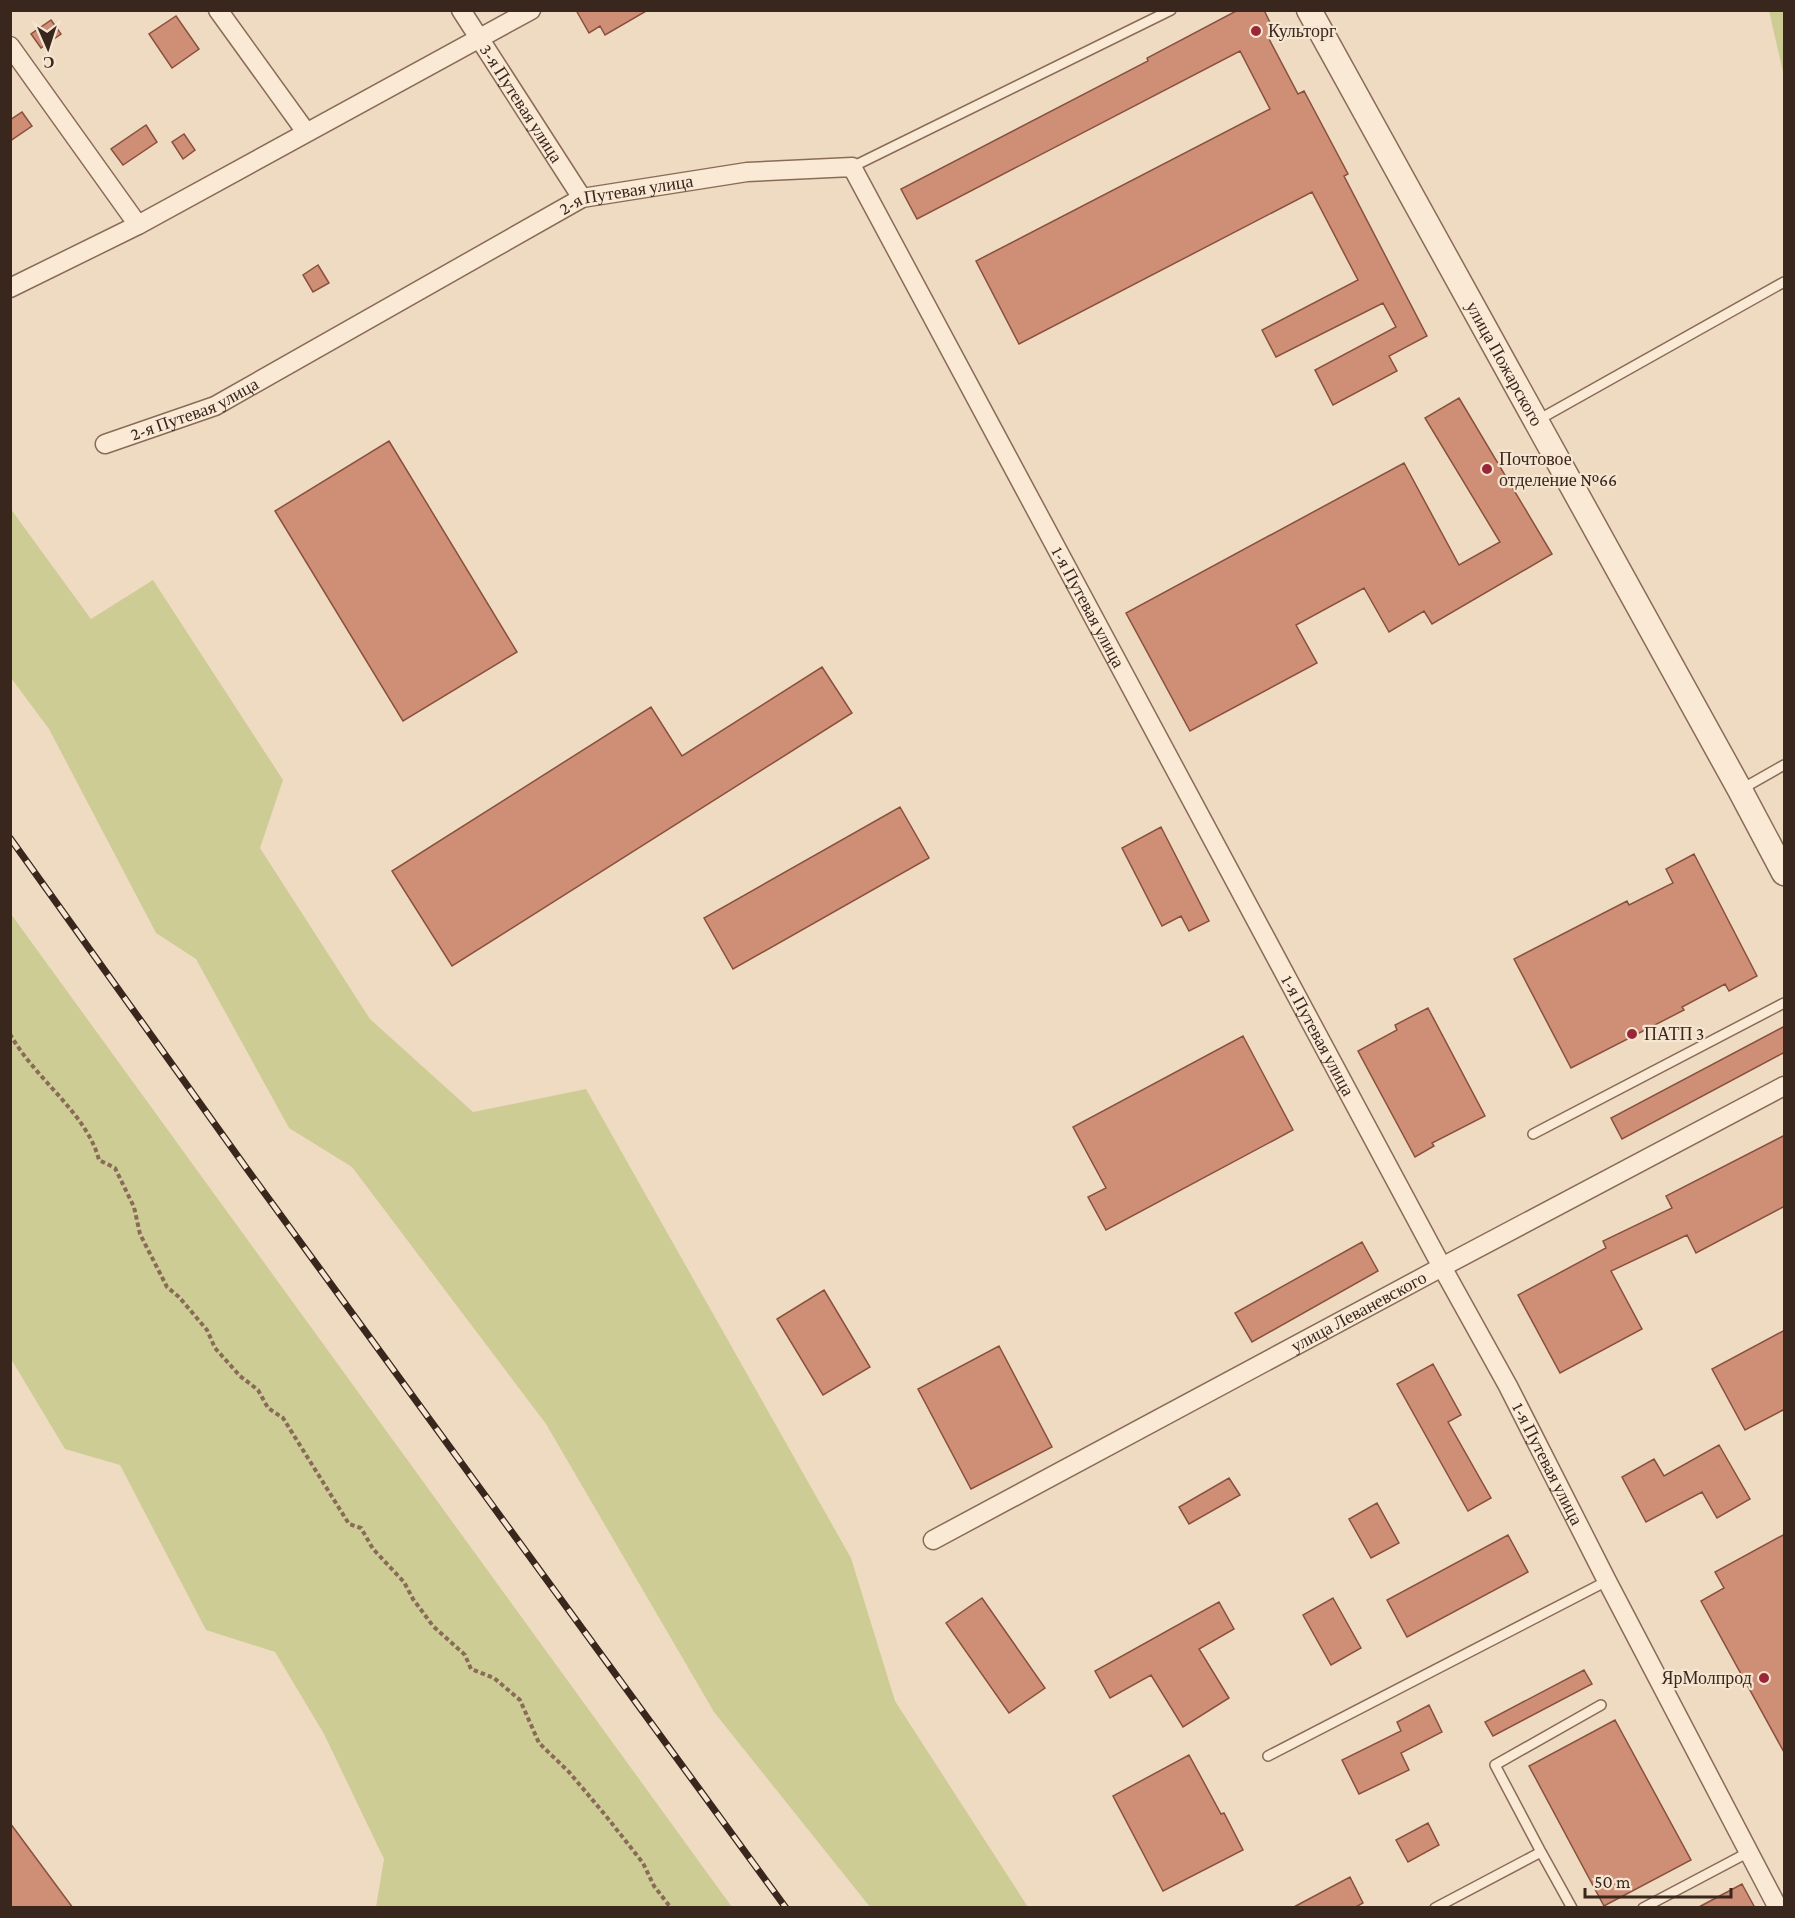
<svg xmlns="http://www.w3.org/2000/svg" width="1795" height="1918" viewBox="0 0 1795 1918" font-family="'Crimson Pro',serif">
<style>
.green{fill:#cecc95}
.building{fill:#cf8e76;stroke:#89513d;stroke-width:1.5}
.lines{fill:none;stroke-linecap:round;stroke-linejoin:round}
.service-casing{stroke:#896b58;stroke-width:12}
.minor-casing{stroke:#896b58;stroke-width:21}
.tertiary-casing{stroke:#896b58;stroke-width:27}
.path{stroke:#896b58;stroke-width:4;stroke-dasharray:4.5 3;stroke-linecap:butt}
.service{stroke:#fae9d5;stroke-width:9}
.minor{stroke:#fae9d5;stroke-width:18}
.tertiary{stroke:#fae9d5;stroke-width:24}
.rail-casing{stroke:#39261d;stroke-width:7}
.rail{stroke:#f6e6d1;stroke-width:4.5;stroke-dasharray:14;stroke-linecap:butt}
.poi-dot{fill:#9a2738;stroke:#f6e6d1;stroke-width:2}
.labels{text-anchor:middle;stroke-width:4.5;stroke-linejoin:round;paint-order:stroke}
.poi-label{font-size:18px;fill:#39261d;stroke:#f6e6d1;text-anchor:start}
.street-label{font-size:18px;fill:#39261d;stroke:#f6e6d1}
</style>
<rect width="100%" height="100%" fill="#efdbc2"/>
<path class="green" d="M1769,11H1784V76Z
M10,508L91,619L153,580L283,780L260,848L370,1019L473,1112L586,1089L851,1558L895,1701L1028,1907H870L714,1712L546,1424L352,1167L289,1128L196,959L156,933L49,729L11,678Z
M10,914H11L732,1907H376L384,1859L324,1734L275,1652L206,1630L120,1465L65,1449L11,1359Z"/>
<path class="building" d="M576,10H648L605,35L600,26L589,33Z
M1238,10H1264L1275,33L1268,37L1298,94L1304,91L1348,174L1344,176L1427,336L1389,356L1397,371L1333,405L1315,370L1396,327L1383,303L1276,357L1262,330L1358,280L1312,192L1019,344L976,261L1270,109L1240,51L917,219L901,189L1148,61L1147,58Z
M176,16L199,49L172,68L149,34Z
M51,20L61,34L41,48L31,34Z
M22,112L32,126L10,141V120Z
M146,125L157,142L123,165L111,149Z
M184,134L195,150L183,159L172,142Z
M318,265L329,283L313,292L303,275Z
M1459,398L1552,554L1432,624L1424,611L1389,632L1364,588L1296,625L1317,663L1190,731L1126,613L1404,463L1459,565L1500,542L1425,418Z
M389,441L517,652L403,721L275,511Z
M822,667L852,713L452,966L392,871L651,707L682,756Z
M900,807L929,858L733,969L704,918Z
M1161,827L1209,921L1189,931L1181,916L1162,926L1122,848Z
M1694,854L1757,976L1729,991L1725,984L1682,1007L1684,1010L1571,1068L1514,959L1627,901L1629,905L1673,883L1666,869Z
M1428,1008L1485,1116L1432,1143L1434,1146L1415,1157L1358,1051L1397,1030L1395,1025Z
M1785,1026V1052L1622,1139L1611,1118Z
M1243,1036L1293,1130L1106,1230L1088,1197L1106,1188L1073,1127Z
M1785,1135V1206L1696,1253L1687,1235L1611,1271L1642,1329L1560,1373L1518,1295L1606,1248L1603,1241L1672,1208L1666,1196Z
M1362,1242L1378,1271L1252,1342L1235,1313Z
M824,1290L870,1367L823,1395L777,1319Z
M1785,1330V1409L1745,1430L1712,1369Z
M999,1346L1052,1447L971,1489L918,1389Z
M1433,1364L1461,1415L1448,1422L1491,1498L1468,1511L1397,1384Z
M1719,1445L1750,1499L1717,1518L1702,1492L1646,1522L1622,1477L1654,1459L1664,1476Z
M1229,1478L1240,1495L1189,1524L1179,1507Z
M1377,1503L1399,1543L1371,1558L1349,1519Z
M1785,1534V1754L1701,1601L1724,1588L1715,1572Z
M1508,1535L1528,1572L1407,1637L1387,1600Z
M982,1598L1045,1688L1009,1713L946,1623Z
M1333,1598L1361,1648L1331,1665L1303,1615Z
M1219,1602L1234,1629L1199,1649L1229,1698L1183,1727L1151,1675L1110,1698L1095,1671Z
M1584,1670L1592,1684L1493,1736L1485,1722Z
M1429,1705L1442,1732L1401,1753L1409,1770L1359,1794L1342,1760L1401,1731L1397,1722Z
M1615,1720L1691,1860L1604,1906L1529,1766Z
M1189,1755L1221,1814L1224,1813L1243,1850L1163,1891L1113,1796Z
M10,1823L73,1908H10Z
M1428,1823L1439,1845L1408,1862L1396,1840Z
M1350,1877L1363,1903L1354,1908H1292Z
M1742,1884L1755,1908H1697Z"/>
<g class="lines">
<g class="service-casing">
<path id="service" d="M852,167L1171,10
M1538,420L1784,282
M1740,790L1784,765
M1533,1134L1784,1003
M1268,1756L1607,1581
M1541,1852L1495,1765L1601,1705
M1435,1908L1541,1852L1572,1908
M1643,1908L1749,1852"/>
</g>
<g class="minor-casing">
<g id="minor">
<path d="M218,10L306,132"/>
<path id="s1" d="M461,10L582,198"/>
<path d="M10,46L138,225"/>
<path d="M10,288L138,225L531,10"/>
<path id="s2" d="M105,444L215,406L582,198L747,172L852,167L1442,1267L1508,1386L1607,1581L1778,1908"/>
<path id="s3" d="M933,1540L1442,1267L1784,1086"/>
</g>
</g>
<g class="tertiary-casing">
<g id="tertiary">
<path id="s4" d="M1309,10L1740,790L1784,873"/>
</g>
</g>
<path class="path" d="M10,1034C34,1078 87,1113 99,1160L115,1168L134,1207L140,1234L167,1287L179,1297L207,1330L215,1348L240,1376L258,1390L268,1408L283,1418L349,1524L361,1528L373,1549L404,1582L413,1599L433,1626L465,1655L471,1669L494,1678L520,1700L539,1743L569,1772L606,1816L643,1863L654,1886L671,1908"/>
<use href="#service" class="service"/>
<use href="#minor" class="minor"/>
<use href="#tertiary" class="tertiary"/>
<g class="rail-casing">
<path id="rail" d="M10,838L247,1169L786,1908"/>
</g>
<use href="#rail" class="rail"/>
</g>
<g class="poi-dot">
<circle cx="1256" cy="31" r="6"/>
<circle cx="1487" cy="469" r="6"/>
<circle cx="1632" cy="1034" r="6"/>
<circle cx="1764" cy="1678" r="6"/>
</g>
<g class="labels">
<g class="poi-label">
<text x="1268" y="37">Культорг</text>
<text x="1499" y="465">Почтовое<tspan x="1499" dy="21">отделение №66</tspan></text>
<text x="1644" y="1040">ПАТП 3</text>
<text x="1752" y="1684" text-anchor="end">ЯрМолпрод</text>
</g>
<g class="street-label">
<text dy="6" stroke="none"><textPath href="#s1" startOffset="111">3-я Путевая улица</textPath></text>
<text dy="6" stroke="none"><textPath href="#s2" startOffset="582">2-я Путевая улица</textPath></text>
<text dy="6" stroke="none"><textPath href="#s4" startOffset="404">улица Пожарского</textPath></text>
<text dy="6" stroke="none"><textPath href="#s2" startOffset="96">2-я Путевая улица</textPath></text>
<text dy="6" stroke="none"><textPath href="#s2" startOffset="1310">1-я Путевая улица</textPath></text>
<text dy="6" stroke="none"><textPath href="#s2" startOffset="1796">1-я Путевая улица</textPath></text>
<text dy="6" stroke="none"><textPath href="#s3" startOffset="483">улица Леваневского</textPath></text>
<text dy="6" stroke="none"><textPath href="#s2" startOffset="2282">1-я Путевая улица</textPath></text>
</g>
</g>
<rect width="1795" height="1918" fill="none" stroke="#39261d" stroke-width="24"/>
<g transform="translate(48 48) rotate(177)" stroke="#f6e6d1" stroke-width="4.5" paint-order="stroke">
<path d="M0-4.5L10 22L0 15L-10 22Z" fill="#39261d"/>
<text y="-9" font-size="16" font-weight="bold" text-anchor="middle" fill="#39261d">С</text>
</g>
<path d="M1585 1888v9h146v-9" fill="none" stroke="#39261d" stroke-width="3"/>
<text x="1594" y="1888" font-size="18" fill="#39261d" stroke="#f6e6d1" stroke-width="4.5" paint-order="stroke">50 m</text>
</svg>
